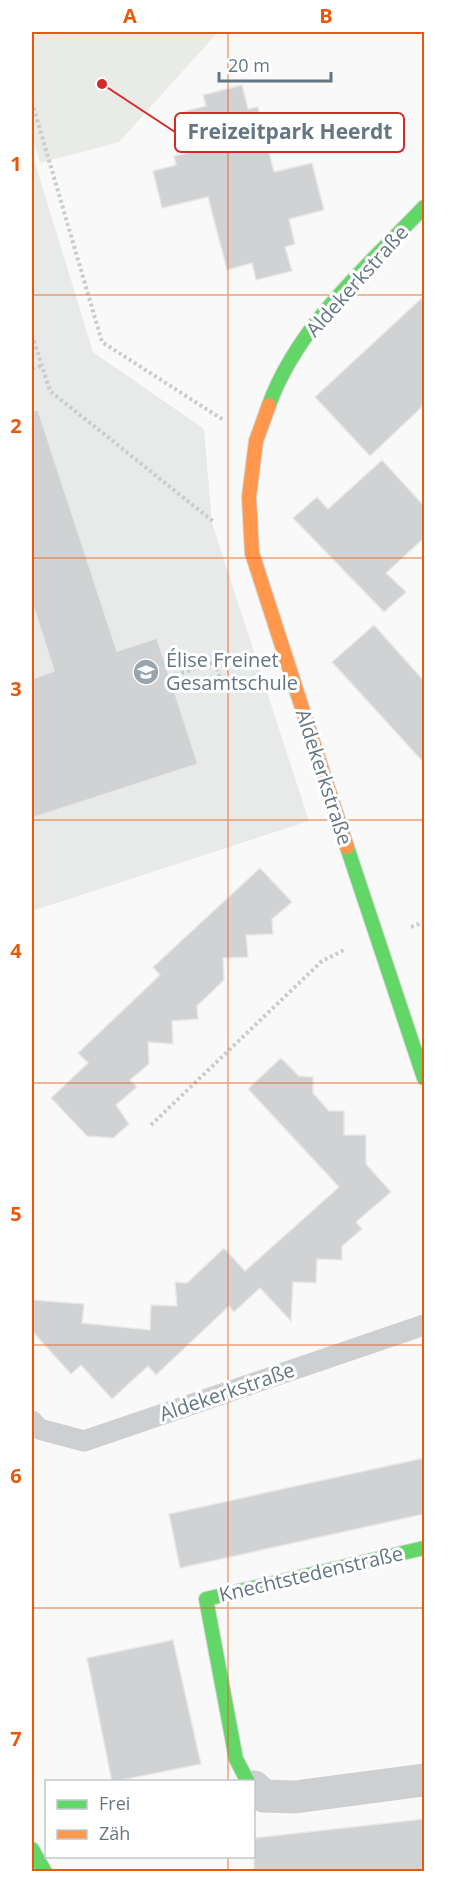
<svg xmlns="http://www.w3.org/2000/svg" width="456" height="1903" viewBox="0 0 456 1903" font-family="'Open Sans',sans-serif">
<style>
.built{fill:#e8e9e9}
.green{fill:#e8ebe6}
.building{fill:#d0d2d3;stroke:#e8e8e8;stroke-width:1.5}
.lines{fill:none;stroke-linecap:round;stroke-linejoin:round}
.fast-casing{stroke:#d5d6d7;stroke-width:16}
.slow-casing{stroke:#d5d6d7;stroke-width:16}
.path{stroke:#cbcccd;stroke-width:4;stroke-dasharray:3 3;stroke-linecap:butt}
.lane{stroke:#cecfd0;stroke-width:21}
.street{stroke:#cecfd0;stroke-width:33}
.fast{stroke:#63d668;stroke-width:14}
.slow{stroke:#ff974d;stroke-width:14}
.grid{fill:none;stroke:#e8590c;stroke-width:1.5;stroke-opacity:0.55}
.labels{text-anchor:middle;stroke-width:6;stroke-linejoin:round;paint-order:stroke}
.street-label{font-size:20px;fill:#657683;stroke:#fff}
.poi-label{font-size:20px;fill:#657683;stroke:#fff;text-anchor:start}
.leader{fill:none;stroke:#d62828;stroke-width:2}
.callout-dot{fill:#d62828;stroke:#fff;stroke-width:2}
.callout{fill:#fff;stroke:#d62828;stroke-width:2}
.callout-label{font-size:21px;text-anchor:middle;font-weight:bold;fill:#657683}
.neatline{fill:none;stroke:#e8590c;stroke-width:2}
.grid-label{font-size:20px;text-anchor:middle;font-weight:bold;fill:#e8590c}
</style>
<rect width="100%" height="100%" fill="#f9f9f9"/>
<path class="built" d="M32,153L93,352L204,429L212,523L309,821L32,911Z"/>
<path class="green" d="M32,32H218L119,142L40,163L32,136Z"/>
<path class="building" d="M242,85L248,109L258,107L274,172L312,163L324,210L289,219L295,244L285,247L292,271L256,280L252,263L227,270L208,197L162,208L153,171L176,165L174,156L195,151L185,111L206,106L203,95Z
M424,296V405L370,456L315,397Z
M38,410L117,651L157,638L198,764L32,818V679L54,671L32,602V411Z
M382,460L424,506V538L386,573L406,592L384,612L293,518L317,497L328,509Z
M374,625L424,681V763L332,662Z
M260,868L292,902L272,919L273,934L246,935L248,957L223,958L224,980L197,1006L198,1019L172,1021L173,1044L148,1042L149,1064L130,1080L137,1087L116,1105L129,1124L113,1138L87,1136L51,1098L88,1063L78,1053L160,975L153,967Z
M281,1058L299,1076L313,1077V1093L329,1111H344V1135H366V1164L391,1192L356,1222L362,1229L342,1246V1260L317,1259L316,1283L293,1282L291,1321L260,1288L234,1312L229,1306L156,1375L148,1366L112,1399L81,1365L71,1374L32,1331V1300L84,1304L82,1323L150,1330L151,1305L177,1306L175,1282L187,1283L224,1248L245,1271L339,1187L248,1089Z
M424,1458V1514L180,1568L169,1514Z
M173,1640L201,1764L112,1782L87,1658Z
M424,1819V1872H254V1838Z"/>
<g class="lines">
<g class="fast-casing">
<path id="fast" d="M269,405C298,325 367,267 424,207
M347,847L424,1078
M248,1782L236,1759L206,1599L424,1548
M32,1849L45,1872"/>
</g>
<g class="slow-casing">
<path id="slow" d="M269,405L256,441L249,497L252,553L347,847"/>
</g>
<path class="path" d="M32,102L102,342L225,421
M32,335L50,391L214,522
M32,369L41,366
M170,677L215,662L224,690L256,680
M411,927L424,922
M151,1125L322,961L344,950"/>
<path class="lane" d="M32,1421L39,1429L84,1441L424,1325"/>
<path class="street" d="M254,1787L264,1796L295,1797L424,1780"/>
<use href="#fast" class="fast"/>
<use href="#slow" class="slow"/>
</g>
<path class="grid" d="M228,32V1782M32,295H424M32,558H424M32,820H424M32,1083H424M32,1345H424M32,1608H424M228,1856V1872"/>
<defs>
<g id="school-disc" transform="scale(1.35)"><circle r="9.5" fill="#99a4ac" stroke="#fff"/><path d="M0-5L7-2L0 1L-7-2ZM-4 1L0 2.5L4 1V4Q0 6-4 4Z" fill="#fff"/></g>
</defs>
<g fill-rule="evenodd">
<use href="#school-disc" x="146" y="672"/>
</g>
<g class="labels">
<g class="street-label">
<text transform="translate(357 281) rotate(-48)" y="7">Aldekerkstraße</text>
<text transform="translate(324 777) rotate(72)" y="7">Aldekerkstraße</text>
<text transform="translate(227 1392) rotate(-19)" y="7">Aldekerkstraße</text>
<text transform="translate(311 1574) rotate(-13)" y="7">Knechtstedenstraße</text>
</g>
<g class="poi-label">
<text x="166" y="667">Élise Freinet<tspan x="166" dy="23">Gesamtschule</tspan></text>
</g>
</g>
<path class="leader" d="M102 84L175 132"/>
<circle class="callout-dot" cx="102" cy="84" r="6"/>
<rect class="callout" x="175" y="113" width="229" height="39" rx="6"/>
<g class="callout-label">
<text x="290" y="139">Freizeitpark Heerdt</text>
</g>
<rect width="456" height="1903" fill="none" stroke="#ffffff" stroke-width="66"/>
<rect x="45" y="1780" width="210" height="78" fill="#ffffff" stroke="#c1c8cd" stroke-width="1.5"/>
<rect x="57" y="1800" width="30" height="9" fill="#63d668" stroke="#c1c8cd" stroke-width="1.5"/>
<text x="99" y="1810" font-size="18" fill="#657683">Frei</text>
<rect x="57" y="1830" width="30" height="9" fill="#ff974d" stroke="#c1c8cd" stroke-width="1.5"/>
<text x="99" y="1840" font-size="18" fill="#657683">Zäh</text>
<path d="M219 72v9h112v-9" fill="none" stroke="#657683" stroke-width="3"/>
<text x="228" y="72" font-size="18" fill="#657683" stroke="#ffffff" stroke-width="4.5" paint-order="stroke">20 m</text>
<rect x="33" y="33" width="390" height="1837" class="neatline"/>
<g class="grid-label">
<text x="130" y="23">A</text>
<text x="326" y="23">B</text>
<text x="16" y="171">1</text>
<text x="16" y="433">2</text>
<text x="16" y="696">3</text>
<text x="16" y="958">4</text>
<text x="16" y="1221">5</text>
<text x="16" y="1483">6</text>
<text x="16" y="1746">7</text>
</g>
</svg>
